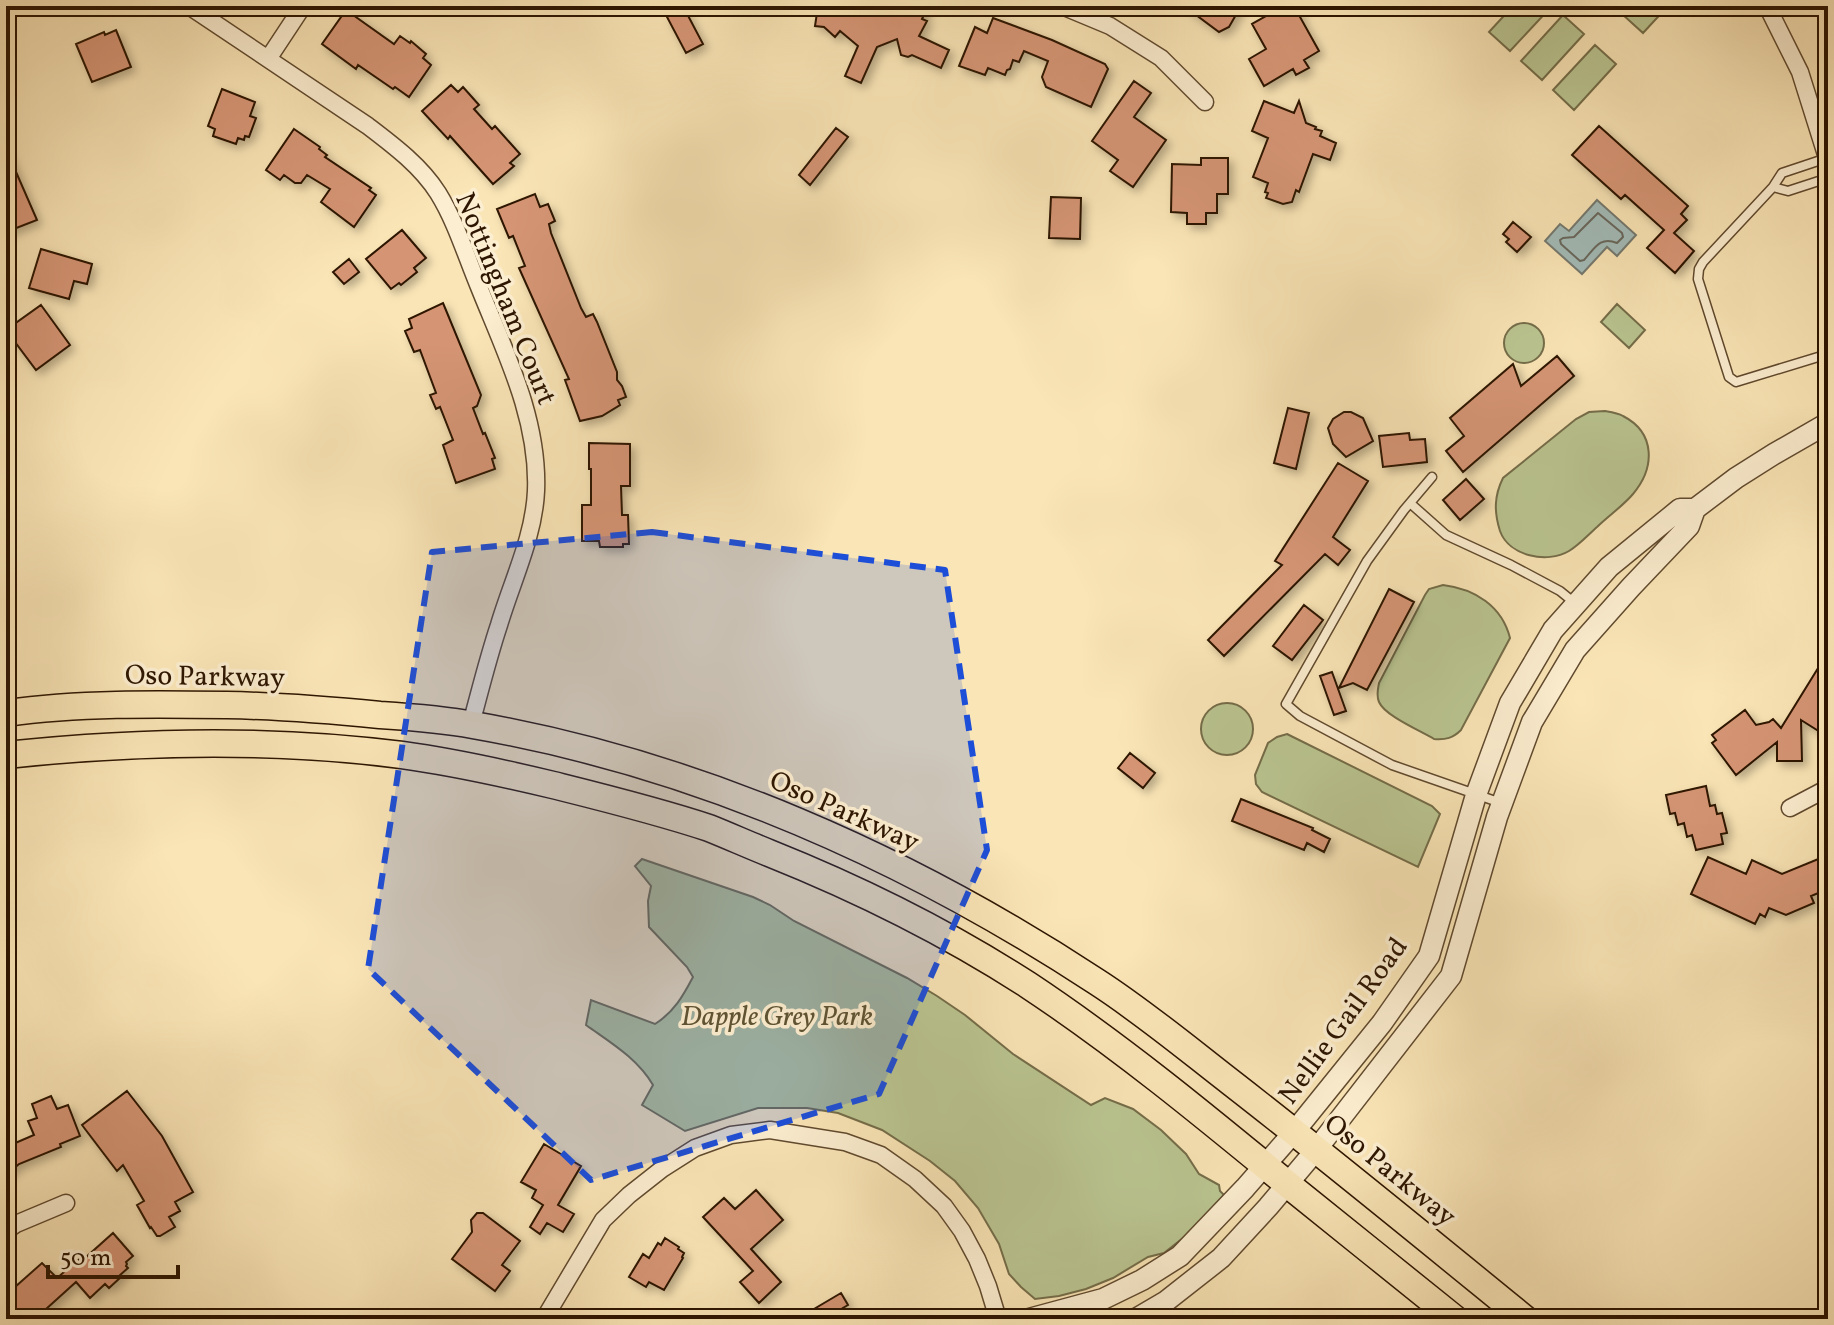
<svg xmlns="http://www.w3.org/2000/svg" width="1834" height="1325" viewBox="0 0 1834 1325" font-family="Vollkorn,serif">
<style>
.green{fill:#bac591;stroke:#746d49;stroke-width:2}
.water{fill:#a3bcb9;stroke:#74796f;stroke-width:2}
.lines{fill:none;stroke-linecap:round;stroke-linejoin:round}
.shore{stroke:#68685d;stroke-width:2}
.building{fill:#d59574;stroke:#2d1501;stroke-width:2;filter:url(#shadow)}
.service-casing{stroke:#60492e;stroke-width:11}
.minor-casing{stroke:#60492e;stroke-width:19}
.tertiary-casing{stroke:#60492e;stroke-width:23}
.primary-casing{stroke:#2d1501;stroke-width:29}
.service{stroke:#fceed0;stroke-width:8}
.minor{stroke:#fceed0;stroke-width:16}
.tertiary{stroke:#fceed0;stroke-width:20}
.primary{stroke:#fae5b6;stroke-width:26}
.marked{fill:#1d4ed8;fill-opacity:0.2;stroke:#1d4ed8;stroke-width:6;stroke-dasharray:16 10;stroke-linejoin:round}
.labels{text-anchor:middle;stroke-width:7;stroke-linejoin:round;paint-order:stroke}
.street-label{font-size:28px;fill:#2d1501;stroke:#fceed0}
.park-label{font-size:28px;font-style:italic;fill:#5e5333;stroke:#fceed0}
</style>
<defs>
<filter id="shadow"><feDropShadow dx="4.5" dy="4.5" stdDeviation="4" flood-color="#0004"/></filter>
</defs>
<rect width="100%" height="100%" fill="#fae5b6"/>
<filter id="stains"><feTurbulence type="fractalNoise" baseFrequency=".0025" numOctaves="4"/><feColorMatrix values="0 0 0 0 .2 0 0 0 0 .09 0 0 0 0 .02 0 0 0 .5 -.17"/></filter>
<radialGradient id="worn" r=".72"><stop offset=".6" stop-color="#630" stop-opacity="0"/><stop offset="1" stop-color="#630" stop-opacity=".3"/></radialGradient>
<path class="green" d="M1513,6H1552L1510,51L1489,32Z
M1630,6H1668L1643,33L1622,14Z
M1563,15L1584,34L1542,80L1521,61Z
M1595,45L1616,64L1574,110L1553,90Z
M1617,304L1645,330L1629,348L1601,322Z
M1504 343a20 20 0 1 1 40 0a20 20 0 1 1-40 0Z
M1605,411C1611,412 1618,413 1623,416C1656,433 1655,468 1633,494C1623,506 1608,516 1597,527C1588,535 1579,545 1569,551C1547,564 1509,556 1500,531C1494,512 1494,496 1503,478L1576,419L1589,412Z
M1443,585C1475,589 1502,606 1510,638L1461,730C1453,738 1446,740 1434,739C1421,731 1385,716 1379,702C1376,695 1378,689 1379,683L1425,595L1429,589Z
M1201 729a26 26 0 1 1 52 0a26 26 0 1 1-52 0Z
M1287,734L1432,806L1440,814L1418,867L1262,792L1256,784L1255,775L1268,743L1277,737Z
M642,859L753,897L770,905L794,921L907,978L937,996L965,1015L1013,1054L1091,1105L1105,1098L1133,1109L1161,1130L1186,1154L1199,1174L1219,1185L1220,1191L1224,1195L1202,1223L1164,1253L1148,1257L1113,1278L1086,1289L1059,1296L1035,1299L1021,1287L1009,1274L999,1244L978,1208L955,1181L930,1161L882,1130L838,1113L807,1108H758L685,1131L642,1105L653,1085C637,1058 611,1043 586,1025L591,1000L655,1024C674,1012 683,996 693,977L687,967L649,927L648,901L651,886L635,866Z"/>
<path class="water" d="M1597,200L1636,235L1617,256L1607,247L1582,274L1545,241L1560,224L1569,231Z"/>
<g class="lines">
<path class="shore" d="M1598,213L1622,233L1623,237L1617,243C1600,236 1595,248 1584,260L1580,261L1561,244L1560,240L1563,238L1574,237Z"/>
</g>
<path class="building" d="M818,6H871L880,14L894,11L897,6H928L922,19L927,21L919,36L949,50L941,68L912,55L908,57L901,55L897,39L877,47L861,83L845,76L858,46L840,31L835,37L824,27L815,26Z
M1184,6H1241L1229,27L1219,32Z
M1284,6H1296L1301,16L1300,17L1319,51L1304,60L1309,68L1296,75L1293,69L1264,86L1249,59L1266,49L1252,24Z
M684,8L703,44L686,53L667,17Z
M346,10L394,44L400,36L410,43L411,41L426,54L423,58L431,65L409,97L395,87L393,89L358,65L356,69L322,44Z
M993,18L1052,40L1105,64L1108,69L1091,107L1046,87L1042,77L1048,61L1024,51L1019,62L1013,60L1010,69L1007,70L1005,75L988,68L985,75L959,66L975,27L987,33Z
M116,30L131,67L92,82L76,44L104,32L105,35Z
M1134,81L1151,93L1134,117L1166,140L1133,187L1110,171L1118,160L1092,141Z
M451,85L458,92L463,87L479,105L474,109L492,129L495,126L520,154L510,163L514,166L493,184L450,136L448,139L422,111Z
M222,89L255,102L250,116L256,118L249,137L245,136L244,140L238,138L236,144L213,136L215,129L208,126Z
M1264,101L1294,113L1299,101L1306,123L1316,127L1315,129L1322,131L1320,136L1336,143L1330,160L1313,154L1299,192L1296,190L1292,202L1283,204L1266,198L1268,193L1265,192L1268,183L1253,177L1268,138L1252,131Z
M1599,126L1688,206L1681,214L1687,220L1674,233L1694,251L1675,273L1647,248L1664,230L1625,195L1621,199L1572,155Z
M836,128L848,137L810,185L799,175Z
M294,129L320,147L319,149L327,155L325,157L371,188L369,190L376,195L354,227L321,202L330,189L307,175L301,183H295L284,175L280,180L266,170Z
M6,149L37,220L6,232Z
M1201,158H1228V194H1217V213H1206V224H1187V213L1171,212L1172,164L1201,165Z
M535,194L540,207L548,204L555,221L549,224L551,233L581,308L586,317L593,314L597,322L617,372V380L622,386L626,397L618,400L620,405L602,416L580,421L565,380L569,379L519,268L525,266L513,236L509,238L497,209Z
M1051,197L1081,198L1080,239L1049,238Z
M1513,222L1531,237L1517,252L1506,242L1509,239L1503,234Z
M402,230L426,258L414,268L417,272L401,285L399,283L391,289L366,259Z
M41,249L92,264L87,284L74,281L69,299L29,288Z
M349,259L359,272L344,284L333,272Z
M443,303L481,395L477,406L473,408L483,434L485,433L495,458L492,459L495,469L456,483L443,445L453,440L440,407L436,409L430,395L436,393L420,350L414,352L405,331L412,328L409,319Z
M41,305L70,345L36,370L6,330Z
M1557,356L1574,376L1463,472L1446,451L1464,436L1450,418L1513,364L1521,386Z
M1288,408L1309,413L1296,469L1274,463Z
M1344,412H1351L1363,418L1373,441L1346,457L1333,444L1328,428L1333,419Z
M1409,433L1410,440L1425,439L1427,462L1383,467L1379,436Z
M589,443L630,444V486H621L622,515H628L629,544H623V547H600L599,541H582V505H591V469H589Z
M1338,463L1368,481L1333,537L1350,550L1338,565L1325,554L1224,656L1208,640L1282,565L1275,561Z
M1466,479L1484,499L1460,520L1443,500Z
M1389,589L1414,602L1367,690L1353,683L1339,688Z
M1304,605L1323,620L1292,660L1273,646Z
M1828,652V737L1801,720L1802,761H1777V742L1736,775L1712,743L1716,740L1712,735L1745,710L1756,725L1769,722L1773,719L1781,728Z
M1332,672L1346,711L1334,715L1320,676Z
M1130,753L1155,773L1143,788L1118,768Z
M1706,786L1710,806L1715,805L1717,814L1722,813L1727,833L1721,834L1723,844L1696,850L1692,835L1687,837L1684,823L1678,825L1675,813L1670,814L1666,795Z
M1241,799L1313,828L1312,830L1330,839L1324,852L1307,843L1304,850L1232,821Z
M1828,855V889L1811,896L1814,903L1786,915L1769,908L1765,917L1760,914L1755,924L1691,894L1708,857L1746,874L1752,860L1782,874Z
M127,1091L162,1136L193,1192L175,1202L180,1211L169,1217L175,1227L160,1236H157L151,1227L150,1228L137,1205L144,1201L123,1165L117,1171L82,1125Z
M51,1096L57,1109L68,1105L80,1136L60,1144L61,1147L19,1164L6,1175V1147L34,1135L28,1121L37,1118L32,1104Z
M544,1144L581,1166L558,1205L574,1214L563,1232L547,1223L540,1234L530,1227L543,1205L532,1198L536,1190L521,1182Z
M756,1190L783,1220L751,1249L781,1282L759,1303L740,1282L753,1271L703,1217L724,1198L735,1209Z
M477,1213H483L520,1241L502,1265L510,1271L495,1291L452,1259L472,1232L471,1220Z
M113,1233L133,1256L126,1262L127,1264L126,1266L128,1268L119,1276L121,1277L109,1288L105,1284L90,1298L76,1282L35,1319H12L6,1312V1295L42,1263L57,1278L83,1256L85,1258Z
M665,1238L679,1247L678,1249L684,1253L682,1257L683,1258L664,1290L649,1282L646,1287L629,1277L643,1254L649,1258L658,1243L661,1245Z
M841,1293L848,1305L824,1319H821L814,1309Z"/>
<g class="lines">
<g class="service-casing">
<path id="service" d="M1827,158L1782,173L1773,187L1703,262L1699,269L1698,279L1729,377L1736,382L1828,354
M1773,187L1788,191L1828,178
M1432,477L1404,510L1367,561L1286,704L1300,716L1392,765L1501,803
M1410,503L1446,535L1511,565L1560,591L1576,604"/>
</g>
<g class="minor-casing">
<path id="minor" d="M189,6L368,126C393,145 421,166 438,193C456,222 466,256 479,287C505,352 539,419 536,491C534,537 512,581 499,625C488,658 480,691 471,724
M1062,6L1110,26L1161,58L1205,102
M1767,6L1800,72L1828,161
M268,59L303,6
M1790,808L1828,788
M6,1231L16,1224L66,1203
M544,1319L603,1220L629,1195L662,1169L695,1148L731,1135L770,1130L845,1142L881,1155L915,1179L944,1206L962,1231L977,1259L988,1286L998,1319"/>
</g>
<g class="tertiary-casing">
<path id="tertiary" d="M1029,1319L1103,1299L1142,1280L1180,1256L1245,1188L1294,1132L1382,1023L1429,956L1476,795L1510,703L1553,630L1609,567L1680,509H1695
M1136,1319L1165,1302L1221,1258L1268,1207L1316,1150L1451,976L1497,817L1532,722L1575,650L1631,587L1689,526L1695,509L1736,478L1774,454L1828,423"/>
</g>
<g class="primary-casing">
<path id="primary" d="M6,713C79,703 154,704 227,705C278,706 329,710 380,715C411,717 442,719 473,725C697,764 908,858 1097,982C1145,1013 1189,1050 1233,1084C1332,1161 1428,1240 1525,1319
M6,755C137,741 271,738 402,755C453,762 503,773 553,785C605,798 658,811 709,828C729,836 749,845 769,853C859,889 946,932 1028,985C1120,1046 1206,1117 1291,1187C1346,1231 1400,1275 1455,1319"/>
</g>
<use href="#service" class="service"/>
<use href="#minor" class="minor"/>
<use href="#tertiary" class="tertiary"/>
<use href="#primary" class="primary"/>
</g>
<path class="marked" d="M652,532L945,570L987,850L879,1094L591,1180L368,969L432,552Z"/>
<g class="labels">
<g class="street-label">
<text transform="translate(507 298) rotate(68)" y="10">Nottingham Court</text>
<text transform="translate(205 675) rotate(1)" y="10">Oso Parkway</text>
<text transform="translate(845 810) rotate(24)" y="10">Oso Parkway</text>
<text transform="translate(1342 1020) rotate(-54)" y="10">Nellie Gail Road</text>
<text transform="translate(1391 1169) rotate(39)" y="10">Oso Parkway</text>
</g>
<g class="park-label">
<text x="777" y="1025">Dapple Grey Park</text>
</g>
</g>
<rect width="1834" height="1325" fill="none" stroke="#fae5b6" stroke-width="32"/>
<rect x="8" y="8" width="1818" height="1309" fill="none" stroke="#2d1501" stroke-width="4"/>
<rect x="16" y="16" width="1802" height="1293" fill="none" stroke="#2d1501" stroke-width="2"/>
<path d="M48 1265v12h130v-12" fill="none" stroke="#2d1501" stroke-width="4"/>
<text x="60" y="1265" font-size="24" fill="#2d1501" stroke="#fceed0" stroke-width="6" paint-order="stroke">50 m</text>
<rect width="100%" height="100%" filter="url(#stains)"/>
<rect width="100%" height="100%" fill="url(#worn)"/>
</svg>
